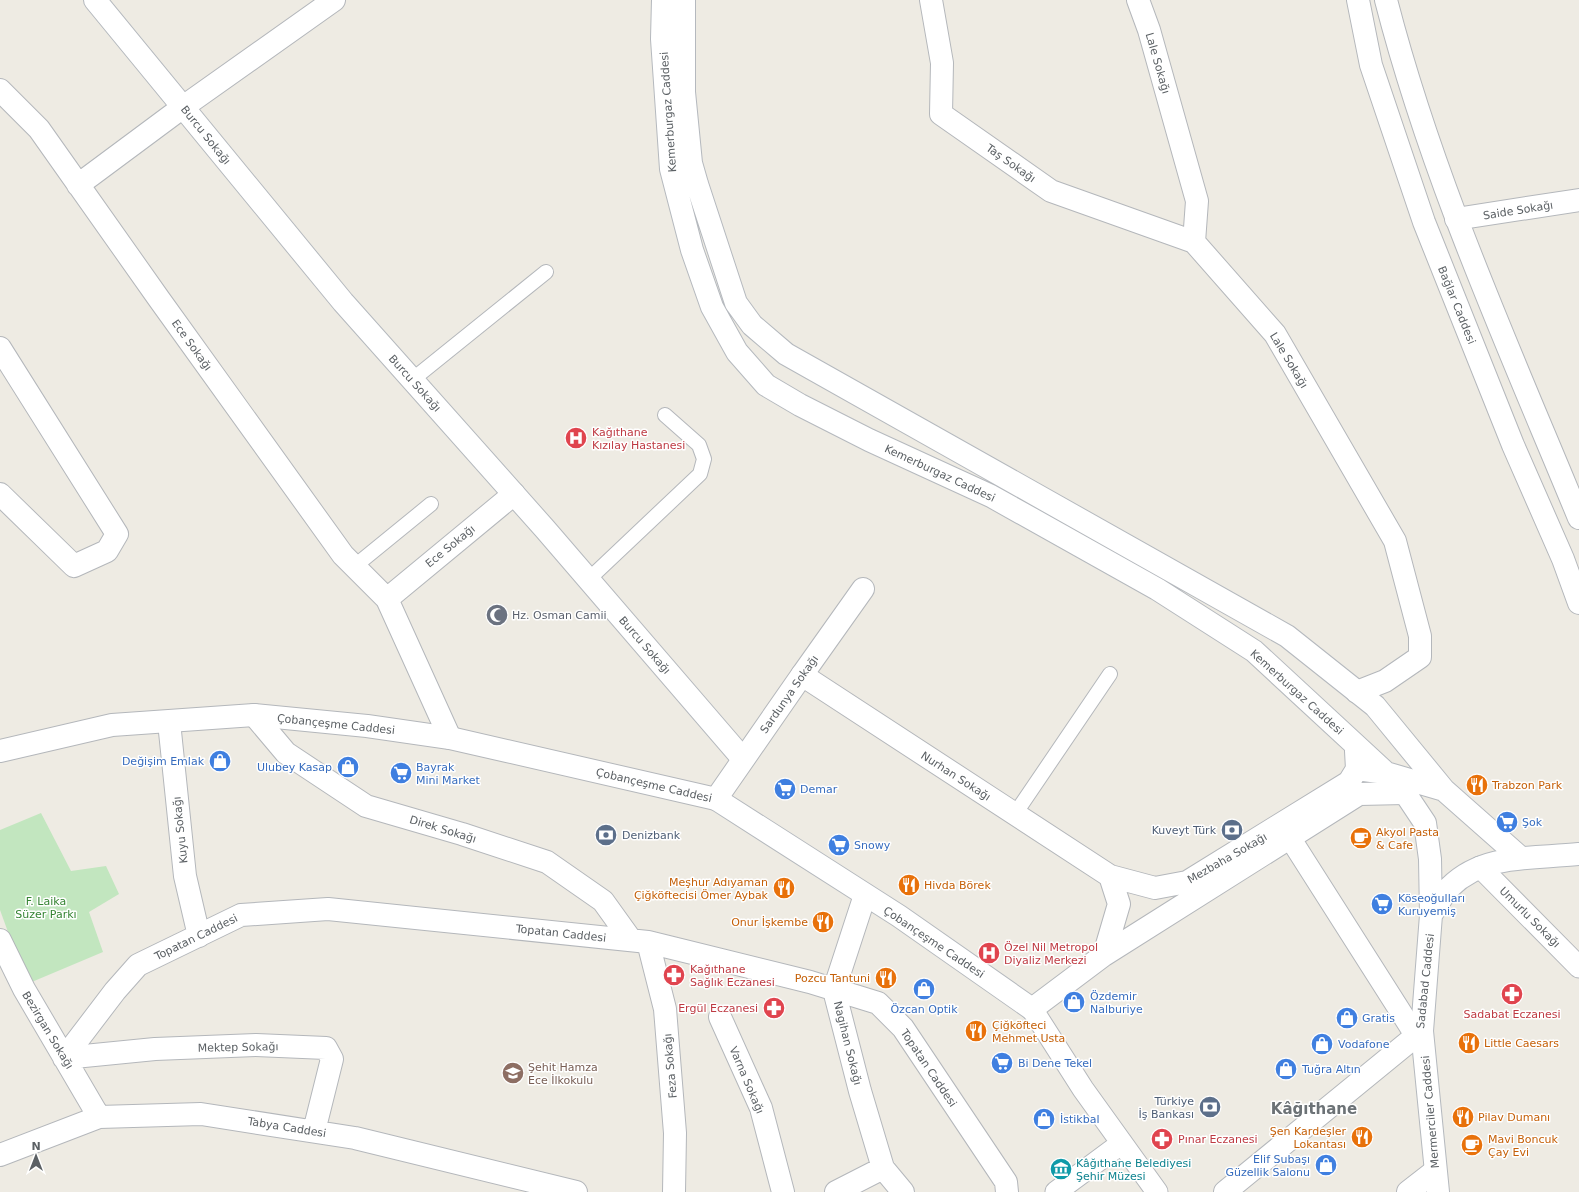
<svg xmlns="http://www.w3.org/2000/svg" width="1579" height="1192" viewBox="0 0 1579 1192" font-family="'DejaVu Sans',sans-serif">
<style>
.green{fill:#c2e6bf}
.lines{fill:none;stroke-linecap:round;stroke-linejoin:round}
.service-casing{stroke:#b4b7bb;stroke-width:16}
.pedestrian-casing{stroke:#b4b7bb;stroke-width:23}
.minor-casing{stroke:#b4b7bb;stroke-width:24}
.tertiary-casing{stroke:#b4b7bb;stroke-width:24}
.secondary-casing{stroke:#b5b9be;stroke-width:24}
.service{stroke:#fff;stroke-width:14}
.pedestrian{stroke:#fff;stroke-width:21}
.minor{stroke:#fff;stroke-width:22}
.tertiary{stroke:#fff;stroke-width:22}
.secondary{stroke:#fff;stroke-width:22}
.labels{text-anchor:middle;stroke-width:3;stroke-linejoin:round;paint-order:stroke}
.street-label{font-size:11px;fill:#5b6064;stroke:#fff}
.health-label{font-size:11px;fill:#be3a42;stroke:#fff;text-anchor:start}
.worship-label{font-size:11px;fill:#5b616d;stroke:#fff;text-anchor:start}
.shop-label{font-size:11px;fill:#366cbe;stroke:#fff;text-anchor:start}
.food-label{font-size:11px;fill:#c56008;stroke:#fff;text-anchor:start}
.service-label{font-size:11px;fill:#4e5e75;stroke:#fff;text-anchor:end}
.park-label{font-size:11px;fill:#358433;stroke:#fff}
.education-label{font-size:11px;fill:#785e54;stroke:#fff;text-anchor:start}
.culture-label{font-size:11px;fill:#0d838f;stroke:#fff;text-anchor:start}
.district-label{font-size:15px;font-weight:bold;fill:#6c7276;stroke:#fff}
</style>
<rect width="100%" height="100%" fill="#eeebe3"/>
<path class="green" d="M41,813L71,871L106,866L119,894L89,912L103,952L27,984L0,910V830Z"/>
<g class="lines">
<g class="service-casing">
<path id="service" d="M412,380L546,272
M355,566L431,504
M588,580L700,474L704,459L699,445L665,415
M1015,814L1110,674"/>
</g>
<g class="pedestrian-casing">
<path id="pedestrian" d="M1290,838L1416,1036
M1480,867L1579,967
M1032,1009L1083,1089L1157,1192
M1056,1192L1122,1143"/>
</g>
<g class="minor-casing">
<path id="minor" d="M931,0L942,63L941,114L1051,191L1194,242
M1138,0L1149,30L1197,201L1194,242L1275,334L1395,541L1420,636V657L1385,681L1357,692
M0,90L39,129L159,299L343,555L387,599
M78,185L183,107L334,0
M1456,219L1579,200
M0,348L117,534L107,551L74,566L0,494
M802,675L863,589
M254,715L286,753L366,806L462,834L547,862L603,901L631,940
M169,722L185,876L199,936
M450,738L387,599L514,494
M865,895L834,990L860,1091L883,1168
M0,940L24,989L99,1117
M648,942L665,1009L675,1133L674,1192
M720,1017L761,1108L783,1192
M64,1058L115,991L138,965L241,915L328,909L648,942L810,982L878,1003L903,1028L1006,1182L1007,1192
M64,1058L155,1049L256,1045L326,1048L332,1059L314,1131
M0,1155L99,1117L201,1114L355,1138L576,1192
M836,1192L883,1168L903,1192
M1225,1192L1422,1031
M1408,1192L1435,1171"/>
</g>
<g class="tertiary-casing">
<path id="tertiary" d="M1358,0L1371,65L1424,222L1513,445L1563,559L1579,603
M1386,0C1432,179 1509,348 1579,518
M0,751L112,725L254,715L367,726L450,738L716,799L802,675L1110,876L1155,888L1187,882L1349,782L1357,769L1356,751
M1104,955L1119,904L1110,876
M1032,1009L1104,955L1359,794L1405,793"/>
</g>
<g class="secondary-casing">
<path id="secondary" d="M95,0L343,302L545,529L743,759
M663,0L662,39L671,169L692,250L712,307L737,352L766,385L800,405L869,440L991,496L1157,589L1254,651L1386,773L1405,793L1425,823L1430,859L1431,915L1422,1031L1438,1192
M684,0V92L691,163L697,184L736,303L752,325L786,354L1287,636L1375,706L1444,790
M1357,769L1386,773L1444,790L1521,858
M716,799L899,916L1032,1009
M1431,915C1437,906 1443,894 1450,887C1484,853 1535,859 1579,854"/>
</g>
<use href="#service" class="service"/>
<use href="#pedestrian" class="pedestrian"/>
<use href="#minor" class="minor"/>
<use href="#tertiary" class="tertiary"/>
<use href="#secondary" class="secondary"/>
</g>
<defs>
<g id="hospital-disc" transform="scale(1.15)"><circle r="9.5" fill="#e0444e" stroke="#fff"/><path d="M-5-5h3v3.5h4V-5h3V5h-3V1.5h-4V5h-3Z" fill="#fff"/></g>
<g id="mosque-disc" transform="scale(1.15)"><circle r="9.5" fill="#6b7280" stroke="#fff"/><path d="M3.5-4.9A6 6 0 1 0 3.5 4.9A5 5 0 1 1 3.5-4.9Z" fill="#fff"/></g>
<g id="shop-disc" transform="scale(1.15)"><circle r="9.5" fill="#3f7fe0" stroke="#fff"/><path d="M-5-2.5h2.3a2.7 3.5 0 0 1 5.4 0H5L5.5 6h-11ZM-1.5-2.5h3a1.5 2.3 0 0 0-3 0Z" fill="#fff"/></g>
<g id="supermarket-disc" transform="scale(1.15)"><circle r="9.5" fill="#3f7fe0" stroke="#fff"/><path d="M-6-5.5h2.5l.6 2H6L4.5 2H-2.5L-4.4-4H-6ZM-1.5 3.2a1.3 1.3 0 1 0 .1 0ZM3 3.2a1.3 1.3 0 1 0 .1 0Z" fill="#fff"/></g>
<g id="restaurant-disc" transform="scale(1.15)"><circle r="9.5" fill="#e8710a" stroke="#fff"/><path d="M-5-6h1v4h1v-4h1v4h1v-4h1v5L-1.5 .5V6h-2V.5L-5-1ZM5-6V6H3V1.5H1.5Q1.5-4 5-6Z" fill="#fff"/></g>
<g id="bank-disc" transform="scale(1.15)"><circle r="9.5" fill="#5c6f8a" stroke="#fff"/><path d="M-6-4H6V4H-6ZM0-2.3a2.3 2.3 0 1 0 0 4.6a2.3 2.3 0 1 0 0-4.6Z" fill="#fff"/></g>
<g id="cafe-disc" transform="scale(1.15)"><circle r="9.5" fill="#e8710a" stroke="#fff"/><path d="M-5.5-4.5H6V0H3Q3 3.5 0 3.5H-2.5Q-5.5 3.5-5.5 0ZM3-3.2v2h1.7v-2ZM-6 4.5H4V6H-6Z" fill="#fff"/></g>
<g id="pharmacy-disc" transform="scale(1.15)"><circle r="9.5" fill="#e0444e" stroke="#fff"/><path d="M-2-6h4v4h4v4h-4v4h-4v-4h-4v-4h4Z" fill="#fff"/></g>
<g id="school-disc" transform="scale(1.15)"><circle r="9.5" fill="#8d6e63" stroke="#fff"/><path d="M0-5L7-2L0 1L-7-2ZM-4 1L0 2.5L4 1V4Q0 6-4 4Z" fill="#fff"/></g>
<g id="museum-disc" transform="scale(1.15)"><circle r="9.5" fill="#0f9aa8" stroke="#fff"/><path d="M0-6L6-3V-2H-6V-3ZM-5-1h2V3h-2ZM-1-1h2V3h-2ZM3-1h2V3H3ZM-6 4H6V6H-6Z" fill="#fff"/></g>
</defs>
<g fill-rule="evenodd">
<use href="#hospital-disc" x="576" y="438"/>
<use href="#mosque-disc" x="497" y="615"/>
<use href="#shop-disc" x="220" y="761"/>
<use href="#shop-disc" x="348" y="767"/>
<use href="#supermarket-disc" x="401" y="773"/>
<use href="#restaurant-disc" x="1477" y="785"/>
<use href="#supermarket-disc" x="785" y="789"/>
<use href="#supermarket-disc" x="1507" y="822"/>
<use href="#bank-disc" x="1232" y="830"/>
<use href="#bank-disc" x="606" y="835"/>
<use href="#cafe-disc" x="1361" y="838"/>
<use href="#supermarket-disc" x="839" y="845"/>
<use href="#restaurant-disc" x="909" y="885"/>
<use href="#restaurant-disc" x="784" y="888"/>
<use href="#supermarket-disc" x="1382" y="904"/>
<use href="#restaurant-disc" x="823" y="922"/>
<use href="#hospital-disc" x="989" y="953"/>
<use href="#pharmacy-disc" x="674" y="975"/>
<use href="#restaurant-disc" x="886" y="978"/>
<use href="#shop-disc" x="924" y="989"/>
<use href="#pharmacy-disc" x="1512" y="994"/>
<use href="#shop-disc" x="1074" y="1002"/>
<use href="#pharmacy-disc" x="774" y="1008"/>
<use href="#shop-disc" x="1347" y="1018"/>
<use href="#restaurant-disc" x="976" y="1031"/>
<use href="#restaurant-disc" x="1469" y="1043"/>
<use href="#shop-disc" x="1322" y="1044"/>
<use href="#supermarket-disc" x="1002" y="1063"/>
<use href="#shop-disc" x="1286" y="1069"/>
<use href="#school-disc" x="513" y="1073"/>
<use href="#bank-disc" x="1210" y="1107"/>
<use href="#restaurant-disc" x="1463" y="1117"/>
<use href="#shop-disc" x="1044" y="1119"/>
<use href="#restaurant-disc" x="1362" y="1137"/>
<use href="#pharmacy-disc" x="1162" y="1139"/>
<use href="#cafe-disc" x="1472" y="1145"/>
<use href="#shop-disc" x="1326" y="1165"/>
<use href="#museum-disc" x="1061" y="1169"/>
</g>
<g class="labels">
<g class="street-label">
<text transform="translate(1158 63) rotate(74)" y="4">Lale Sokağı</text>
<text transform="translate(668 112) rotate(-94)" y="4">Kemerburgaz Caddesi</text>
<text transform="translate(206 135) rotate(51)" y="4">Burcu Sokağı</text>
<text transform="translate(1011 163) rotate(35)" y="4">Taş Sokağı</text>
<text transform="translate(1518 210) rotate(-9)" y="4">Saide Sokağı</text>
<text transform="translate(1457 305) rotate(68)" y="4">Bağlar Caddesi</text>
<text transform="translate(192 345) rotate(54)" y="4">Ece Sokağı</text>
<text transform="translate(1289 360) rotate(59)" y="4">Lale Sokağı</text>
<text transform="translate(415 383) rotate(48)" y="4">Burcu Sokağı</text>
<text transform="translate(940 473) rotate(25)" y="4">Kemerburgaz Caddesi</text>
<text transform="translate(450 546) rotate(-39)" y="4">Ece Sokağı</text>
<text transform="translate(645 645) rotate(49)" y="4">Burcu Sokağı</text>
<text transform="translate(1297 692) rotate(42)" y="4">Kemerburgaz Caddesi</text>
<text transform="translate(789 694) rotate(-55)" y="4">Sardunya Sokağı</text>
<text transform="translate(336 724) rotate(6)" y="4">Çobançeşme Caddesi</text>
<text transform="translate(956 776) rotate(33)" y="4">Nurhan Sokağı</text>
<text transform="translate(654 785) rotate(13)" y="4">Çobançeşme Caddesi</text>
<text transform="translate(443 829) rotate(17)" y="4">Direk Sokağı</text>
<text transform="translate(180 830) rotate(-96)" y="4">Kuyu Sokağı</text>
<text transform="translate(1227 858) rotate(-30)" y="4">Mezbaha Sokağı</text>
<text transform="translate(1530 917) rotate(45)" y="4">Umurlu Sokağı</text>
<text transform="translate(561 933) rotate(6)" y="4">Topatan Caddesi</text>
<text transform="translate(196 937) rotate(-26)" y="4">Topatan Caddesi</text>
<text transform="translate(934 942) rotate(34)" y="4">Çobançeşme Caddesi</text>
<text transform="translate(1425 981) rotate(-84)" y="4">Sadabad Caddesi</text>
<text transform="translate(48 1030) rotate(59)" y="4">Bezirgan Sokağı</text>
<text transform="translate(848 1043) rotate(76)" y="4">Nagihan Sokağı</text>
<text transform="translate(238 1047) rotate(-1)" y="4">Mektep Sokağı</text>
<text transform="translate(670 1066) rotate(-95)" y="4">Feza Sokağı</text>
<text transform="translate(929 1068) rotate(56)" y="4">Topatan Caddesi</text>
<text transform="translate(747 1080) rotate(67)" y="4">Varna Sokağı</text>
<text transform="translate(1430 1112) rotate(-95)" y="4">Mermerciler Caddesi</text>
<text transform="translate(287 1127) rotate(9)" y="4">Tabya Caddesi</text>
</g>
<g class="health-label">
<text x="592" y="436">Kağıthane<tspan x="592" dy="13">Kızılay Hastanesi</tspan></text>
<text x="1004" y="951">Özel Nil Metropol<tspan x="1004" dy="13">Diyaliz Merkezi</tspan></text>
<text x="690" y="973">Kağıthane<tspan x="690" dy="13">Sağlık Eczanesi</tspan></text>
<text x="758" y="1012" text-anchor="end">Ergül Eczanesi</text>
<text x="1512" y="1018" text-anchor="middle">Sadabat Eczanesi</text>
<text x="1178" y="1143">Pınar Eczanesi</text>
</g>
<g class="worship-label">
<text x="512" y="619">Hz. Osman Camii</text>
</g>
<g class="shop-label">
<text x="204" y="765" text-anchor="end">Değişim Emlak</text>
<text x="332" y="771" text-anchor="end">Ulubey Kasap</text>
<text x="416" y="771">Bayrak<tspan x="416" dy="13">Mini Market</tspan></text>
<text x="800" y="793">Demar</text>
<text x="1522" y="826">Şok</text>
<text x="854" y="849">Snowy</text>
<text x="1398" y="902">Köseoğulları<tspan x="1398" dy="13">Kuruyemiş</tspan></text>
<text x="1090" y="1000">Özdemir<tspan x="1090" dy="13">Nalburiye</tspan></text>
<text x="924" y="1013" text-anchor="middle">Özcan Optik</text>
<text x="1362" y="1022">Gratis</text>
<text x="1338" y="1048">Vodafone</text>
<text x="1018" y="1067">Bi Dene Tekel</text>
<text x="1302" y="1073">Tuğra Altın</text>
<text x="1060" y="1123">İstikbal</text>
<text x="1310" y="1163" text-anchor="end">Elif Subaşı<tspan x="1310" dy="13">Güzellik Salonu</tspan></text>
</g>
<g class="food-label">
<text x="1492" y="789">Trabzon Park</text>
<text x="1376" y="836">Akyol Pasta<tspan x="1376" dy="13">&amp; Cafe</tspan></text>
<text x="768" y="886" text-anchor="end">Meşhur Adıyaman<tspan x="768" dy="13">Çiğköftecisi Ömer Aybak</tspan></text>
<text x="924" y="889">Hivda Börek</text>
<text x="808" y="926" text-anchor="end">Onur İşkembe</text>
<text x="870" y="982" text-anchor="end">Pozcu Tantuni</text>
<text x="992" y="1029">Çiğköfteci<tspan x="992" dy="13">Mehmet Usta</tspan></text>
<text x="1484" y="1047">Little Caesars</text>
<text x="1478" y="1121">Pilav Dumanı</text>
<text x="1346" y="1135" text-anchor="end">Şen Kardeşler<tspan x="1346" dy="13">Lokantası</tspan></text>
<text x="1488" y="1143">Mavi Boncuk<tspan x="1488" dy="13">Çay Evi</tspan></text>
</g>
<g class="service-label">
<text x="1216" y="834">Kuveyt Türk</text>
<text x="622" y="839" text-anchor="start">Denizbank</text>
<text x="1194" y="1105">Türkiye<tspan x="1194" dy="13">İş Bankası</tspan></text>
</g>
<g class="park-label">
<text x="46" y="905">F. Laika<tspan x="46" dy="13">Süzer Parkı</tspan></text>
</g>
<g class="education-label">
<text x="528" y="1071">Şehit Hamza<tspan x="528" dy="13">Ece İlkokulu</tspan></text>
</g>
<g class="culture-label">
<text x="1076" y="1167">Kâğıthane Belediyesi<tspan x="1076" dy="13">Şehir Müzesi</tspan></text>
</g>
<g class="district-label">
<text x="1314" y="1114">Kâğıthane</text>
</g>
</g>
<g transform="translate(36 1156)" stroke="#ffffff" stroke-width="3" paint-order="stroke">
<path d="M0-3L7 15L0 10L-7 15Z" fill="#5b6064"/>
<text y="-6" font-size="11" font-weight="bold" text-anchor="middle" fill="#5b6064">N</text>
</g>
</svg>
